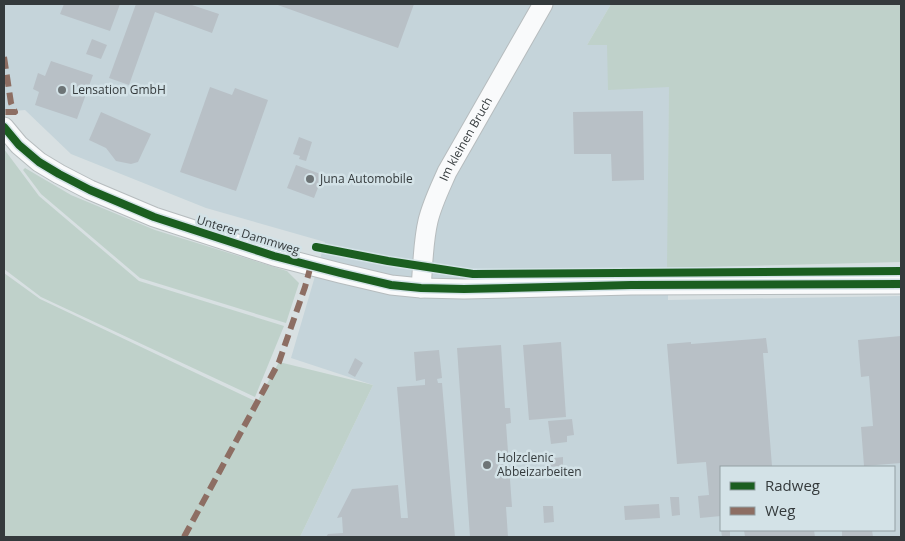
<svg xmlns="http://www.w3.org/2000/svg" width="905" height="541" viewBox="0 0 905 541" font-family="'Open Sans',sans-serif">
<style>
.built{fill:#c5d4da;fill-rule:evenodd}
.green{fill:#bfd1ca}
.building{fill:#b8c0c6}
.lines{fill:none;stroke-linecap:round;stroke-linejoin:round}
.street-casing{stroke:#b6bcbe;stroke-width:21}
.street{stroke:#f9fafb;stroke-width:19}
.quiet{stroke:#8d6e63;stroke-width:6;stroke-dasharray:12 6;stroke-linecap:butt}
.cycleway-casing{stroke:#d3e2e7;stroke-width:11}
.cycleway{stroke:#1b5e20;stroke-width:8}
.poi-dot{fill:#6d7476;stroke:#d3e2e7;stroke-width:2}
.labels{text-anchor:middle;stroke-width:5;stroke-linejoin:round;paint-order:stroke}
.poi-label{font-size:12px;fill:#343a3c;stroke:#d3e2e7;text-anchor:start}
.street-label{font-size:12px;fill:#343a3c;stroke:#d3e2e7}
</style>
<rect width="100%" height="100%" fill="#d8e0e2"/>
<path class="built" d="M4,4H611L587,45H607L669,87L668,300L901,296V537H300L373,385L291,358L325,242L206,208L71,154L25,110L4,112ZM721,467H894V530H721Z"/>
<path class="green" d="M611,4H901V262L667,268L669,87L608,90L607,45H587Z
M4,149L39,196L139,281L284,326L255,397L41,297L4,269Z
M25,168L71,195L155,230L287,271L299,283L286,323L140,278L41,194L23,170Z
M4,273L40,299L257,402L279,362L373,385L300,537H4Z"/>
<path class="building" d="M64,4H120L110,31L60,14Z
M136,4H189L219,14L212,33L155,12L129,85L109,78Z
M275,4H414L398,48Z
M92,39L107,45L101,59L86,54Z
M51,61L93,75L77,119L35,105L39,92L33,89L38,73L45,76Z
M210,87L232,95L235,88L268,100L236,191L180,172Z
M643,111L644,180L612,181L611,154H574L573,112Z
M101,112L151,134L138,162L131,164L116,161L106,148L89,140Z
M299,137L312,142L306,161L299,159L300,156L293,154Z
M296,165L323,175L314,198L287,188Z
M901,336V463L864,466L861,427L873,426L869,376L861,377L858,340Z
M766,338L768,353H763L772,466H766V467H721V516L700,518L698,496L709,495L706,462L677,464L667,344L691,342V344Z
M561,342L566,417L529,420L523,345Z
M501,345L505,408H510L511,423L506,424L512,507H506L508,537H470L457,348Z
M439,350L442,378L437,379L438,383H442L455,537H326L328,534L343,533L342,517L337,518L352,489L398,485L401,518H408L397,387L425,385V379L416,381L414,352Z
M355,358L363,363L355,377L348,373Z
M572,419L574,435L567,436V442L551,444L548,421Z
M563,457V466L545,467V459Z
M670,497H679L680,515L672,516Z
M659,504L660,518L625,520L624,506Z
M543,506H553L554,522L544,523Z
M721,530H730V537H722Z
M744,530H814L815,537H745Z
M842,530H872L873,537H842Z"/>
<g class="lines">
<g class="street-casing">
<g id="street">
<path d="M4,127L19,145L39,162L59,174L90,190L154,217L274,256L340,273L391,285L421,288L464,289L631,285L901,284"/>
<path id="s1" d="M421,288C423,265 423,242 428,221C432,204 440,188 447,172L543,4"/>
</g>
</g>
<use href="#street" class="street"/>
<path class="quiet" d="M4,57L11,103L15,112H4
M184,537L279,362L305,287L311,265"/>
<g class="cycleway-casing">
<path id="cycleway" d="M4,127L19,145L39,162L59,174L90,190L154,217L274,256L340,273L391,285L421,288L464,289L631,285L901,284
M316,247L388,261L473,274L901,271"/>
</g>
<use href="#cycleway" class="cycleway"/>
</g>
<g class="poi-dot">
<circle cx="62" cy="90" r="5"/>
<circle cx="310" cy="179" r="5"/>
<circle cx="487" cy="465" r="5"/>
</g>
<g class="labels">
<g class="poi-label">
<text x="72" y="94">Lensation GmbH</text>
<text x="320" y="183">Juna Automobile</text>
<text x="497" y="462">Holzclenic<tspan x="497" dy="14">Abbeizarbeiten</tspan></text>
</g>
<g class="street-label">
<text dy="4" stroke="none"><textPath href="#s1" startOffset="158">Im kleinen Bruch</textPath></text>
<text transform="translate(248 235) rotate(17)" y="4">Unterer Dammweg</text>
</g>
</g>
<rect width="905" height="541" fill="none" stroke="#343a3c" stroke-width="10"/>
<rect x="720" y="466" width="175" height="65" fill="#d3e2e7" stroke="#939fa3"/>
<rect x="730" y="482" width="25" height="8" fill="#1b5e20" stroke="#939fa3"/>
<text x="765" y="491" font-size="15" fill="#343a3c">Radweg</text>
<rect x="730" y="507" width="25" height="8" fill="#8d6e63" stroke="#939fa3"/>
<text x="765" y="516" font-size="15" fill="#343a3c">Weg</text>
</svg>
